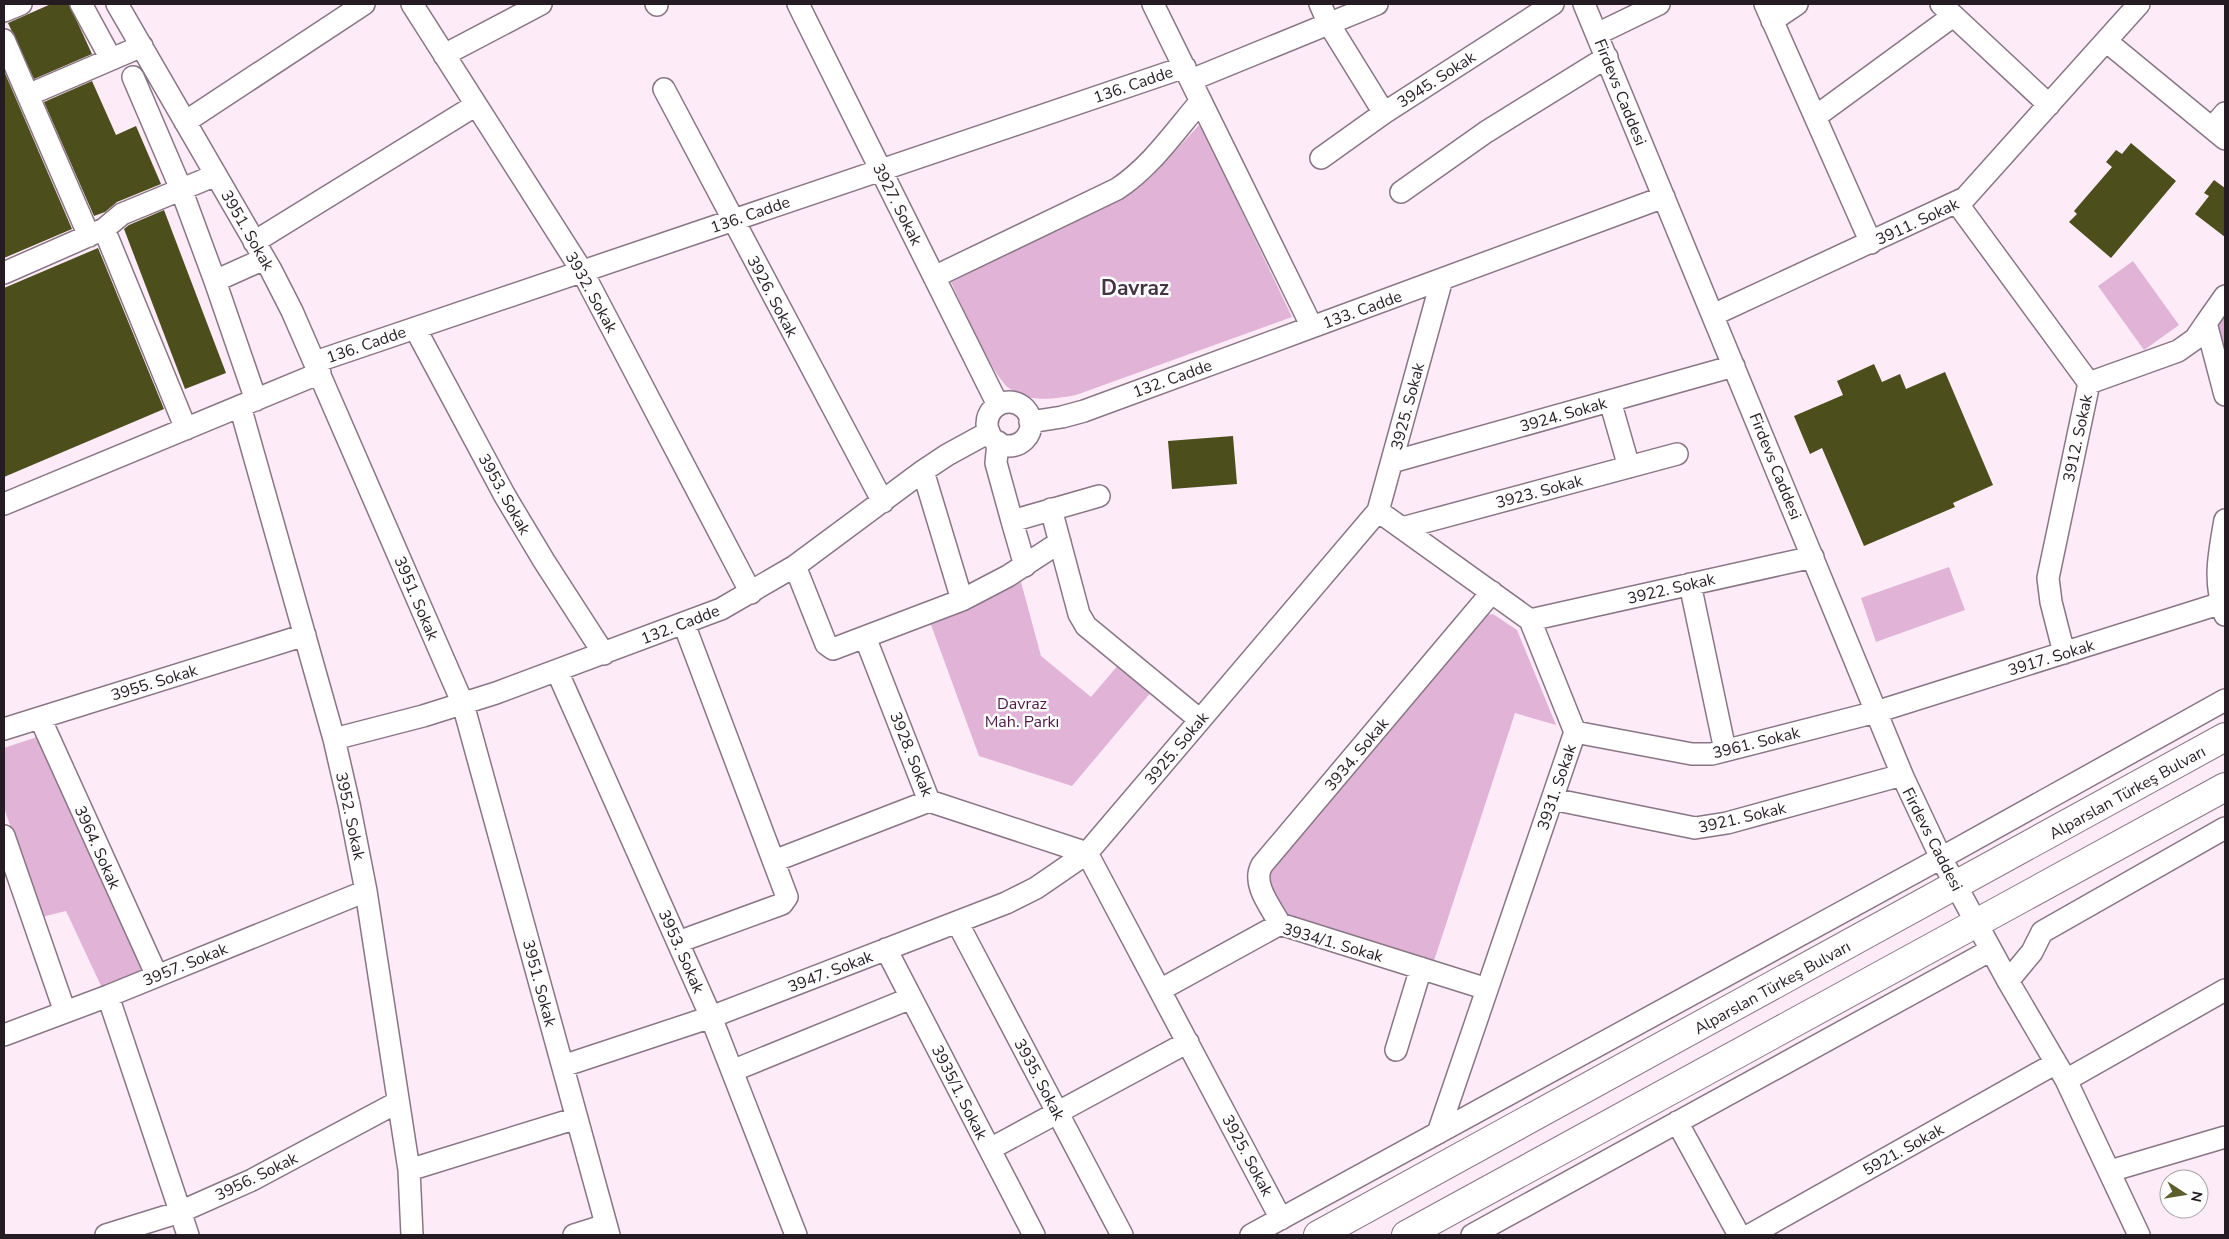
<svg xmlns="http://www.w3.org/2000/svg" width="2229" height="1239" viewBox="0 0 2229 1239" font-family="'Nunito Sans',sans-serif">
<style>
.green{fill:#e1b4d7}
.forest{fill:#dcaed2}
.building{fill:#4c4e1c}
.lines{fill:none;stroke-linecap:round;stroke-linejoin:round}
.minor-casing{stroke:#897685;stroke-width:24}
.highway-casing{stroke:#897685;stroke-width:30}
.minor{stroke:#fff;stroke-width:21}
.highway{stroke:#fff;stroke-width:28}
.labels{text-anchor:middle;stroke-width:5;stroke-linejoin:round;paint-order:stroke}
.street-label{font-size:16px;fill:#241c22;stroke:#fefefe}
.park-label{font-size:16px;fill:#4f1947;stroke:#fefefe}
.district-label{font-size:21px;font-weight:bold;fill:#443340;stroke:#fefefe}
</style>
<rect width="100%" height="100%" fill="#fdebf8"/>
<path class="green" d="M1200,124L1292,317L1076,395C1055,399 1029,403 1010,389C992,376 962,305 951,282L1123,197L1150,178Z
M2133,261L2179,325L2144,350L2098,286Z
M1949,567L1965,610L1876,642L1861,598Z
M1021,582L1041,656L1091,697L1119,664L1152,691L1072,786L979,756L930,622L977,603Z
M1493,614L1517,630L1556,725L1515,713L1433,964L1286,916C1278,906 1267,888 1270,874C1271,871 1274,867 1276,864L1487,615Z
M40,736L142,964L140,973L102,988L66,911L42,917L4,808V748Z"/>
<path class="forest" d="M2225,308V364L2214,324Z"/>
<path class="building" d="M51,4H69L92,54L34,79L8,23Z
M4,71L72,229L4,258Z
M92,81L116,135L136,126L161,184L117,202L105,212L94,216L44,102Z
M2131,143L2176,181L2111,258L2069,222L2077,214L2074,211L2112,167L2106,162L2116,150L2122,154Z
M2214,180L2225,188V237L2195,214L2209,196L2204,193Z
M164,210L226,373L185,389L124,229L129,225Z
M98,248L164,409L4,477V288Z
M1874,364L1882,382L1900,374L1906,389L1945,372L1993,485L1953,503L1955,507L1864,546L1822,448L1810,454L1794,416L1843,395L1837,381Z
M1233,436L1237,484L1172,489L1168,441Z"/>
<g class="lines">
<g class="minor-casing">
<path id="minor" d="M81,4L111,59
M117,4L271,270L292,311L463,704L609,1235
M412,4L582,271L751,593
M656,4L657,5
M798,4L998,405
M1153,4L1312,327L1664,197
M1320,4L1329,24L1384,113
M1584,4L1903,777L1941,858L2008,981L2066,1080L2139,1235
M1765,4L1871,243
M1941,4L2049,105
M4,11L21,4
M1772,21L1797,4
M1597,34L1659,4
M4,40L89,236
M2106,41L2225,139
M444,55L541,4
M133,77L181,189L215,281
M1191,80L1377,4
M664,89L883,502
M28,95L142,46
M1815,117L1953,16
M185,122L364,4
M2212,128L2225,113
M1321,158L1384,113L1553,4
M1401,192L1486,132L1607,57
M1957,203L2089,383L2048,578L2051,602L2064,653
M104,229L186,429
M254,242L476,105
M4,273L104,229L122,214L216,175
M934,277L1117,189C1151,167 1175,131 1201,101
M1713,315L1965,198L2139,4
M2206,323L2225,296
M415,328L505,496L544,561L604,654
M315,362L1185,67
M2089,383L2178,351L2195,339L2206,323L2225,395
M256,400L215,281L264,259
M1610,401L1629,467
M987 424a22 22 0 1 1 44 0a22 22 0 1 1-44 0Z
M240,406L334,739L349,804L366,891L409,1170L412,1235
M1030,422L1062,417L1084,411L1312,327
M998,442L996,463L1012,521L1099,496
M1392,462L1734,366
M923,471L962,600
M4,504L320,373
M1051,509L1079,614L1086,626L1200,720
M1378,511L1530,620L1575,732L1438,1133
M1012,521L1025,566
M1402,528L1677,454
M795,566L826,644L833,649L962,600L1008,576L1060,542
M1690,584L1725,750
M2225,615C2213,580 2219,555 2225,520
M1530,620L1813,557
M865,637L929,801L1087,853
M557,671L711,1017L796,1235
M40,718L157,976
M4,729L305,635
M1575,732L1692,754H1712L1876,712L2225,602
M334,739L423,716L496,693L721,609L795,566L923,471L947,455L989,432
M1552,799L1695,828L1727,823L1902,775
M4,836L65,1012
M774,861L929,801
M957,922L1122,1235
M1280,924C1271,907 1251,884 1262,865L1492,592
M678,942L782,904L787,897L684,624
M886,949L1034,1235
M2008,981L2032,952L2042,932L2225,828
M1160,990L1280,924L1487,989
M108,996L188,1235
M4,1035L108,996L366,891
M1396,1050L1421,968
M563,1066L711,1017L1006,903L1036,888L1087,853
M732,1071L911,998
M2066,1080L2225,990
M1677,1122L1739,1235
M990,1149L1188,1042
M409,1170L577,1118
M2110,1171L2225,1137
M1281,1219L1087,853L1378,511L1442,279
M106,1235L180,1212L252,1180L398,1102
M574,1235L606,1225
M1251,1235L1941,858L2225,700
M1472,1235L1991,950
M1750,1235L2056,1063"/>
</g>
<g class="highway-casing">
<path id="highway" d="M1318,1235L2225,737
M1406,1235L2225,787"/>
</g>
<use href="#minor" class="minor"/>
<use href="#highway" class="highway"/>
</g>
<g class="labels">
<g class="street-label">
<text transform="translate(1436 79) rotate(-33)" y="6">3945. Sokak</text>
<text transform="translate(1133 84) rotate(-19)" y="6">136. Cadde</text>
<text transform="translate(1621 92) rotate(68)" y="6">Firdevs Caddesi</text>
<text transform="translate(898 204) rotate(63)" y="6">3927. Sokak</text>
<text transform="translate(750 214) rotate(-19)" y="6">136. Cadde</text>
<text transform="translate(1917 221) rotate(-25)" y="6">3911. Sokak</text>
<text transform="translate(248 230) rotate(60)" y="6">3951. Sokak</text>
<text transform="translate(592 292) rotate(61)" y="6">3932. Sokak</text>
<text transform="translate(773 296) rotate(62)" y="6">3926. Sokak</text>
<text transform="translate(1362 309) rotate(-20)" y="6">133. Cadde</text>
<text transform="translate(366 344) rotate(-19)" y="6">136. Cadde</text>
<text transform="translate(1172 378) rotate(-20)" y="6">132. Cadde</text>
<text transform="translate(1407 406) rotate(-75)" y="6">3925. Sokak</text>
<text transform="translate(1563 414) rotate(-16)" y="6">3924. Sokak</text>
<text transform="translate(2077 438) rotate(-78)" y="6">3912. Sokak</text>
<text transform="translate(1776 466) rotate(68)" y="6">Firdevs Caddesi</text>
<text transform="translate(1539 491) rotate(-15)" y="6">3923. Sokak</text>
<text transform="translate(505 494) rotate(61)" y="6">3953. Sokak</text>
<text transform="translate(1671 588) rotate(-13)" y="6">3922. Sokak</text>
<text transform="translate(417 598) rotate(67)" y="6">3951. Sokak</text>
<text transform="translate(680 624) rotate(-21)" y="6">132. Cadde</text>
<text transform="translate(2051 657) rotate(-17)" y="6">3917. Sokak</text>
<text transform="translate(154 682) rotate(-17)" y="6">3955. Sokak</text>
<text transform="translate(1756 742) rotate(-14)" y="6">3961. Sokak</text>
<text transform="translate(1176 748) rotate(-50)" y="6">3925. Sokak</text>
<text transform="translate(912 754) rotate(68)" y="6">3928. Sokak</text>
<text transform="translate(1356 754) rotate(-50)" y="6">3934. Sokak</text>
<text transform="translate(1556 787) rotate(-71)" y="6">3931. Sokak</text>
<text transform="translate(2127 792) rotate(-29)" y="6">Alparslan Türkeş Bulvarı</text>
<text transform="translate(351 816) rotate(78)" y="6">3952. Sokak</text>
<text transform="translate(1742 817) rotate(-13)" y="6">3921. Sokak</text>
<text transform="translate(1933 839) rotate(63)" y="6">Firdevs Caddesi</text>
<text transform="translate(98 847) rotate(66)" y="6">3964. Sokak</text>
<text transform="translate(1333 942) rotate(16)" y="6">3934/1. Sokak</text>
<text transform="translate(682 951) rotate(66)" y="6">3953. Sokak</text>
<text transform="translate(185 964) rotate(-22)" y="6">3957. Sokak</text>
<text transform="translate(830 971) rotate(-21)" y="6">3947. Sokak</text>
<text transform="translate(540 983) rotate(75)" y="6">3951. Sokak</text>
<text transform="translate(1772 987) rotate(-29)" y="6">Alparslan Türkeş Bulvarı</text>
<text transform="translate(1040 1079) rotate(62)" y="6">3935. Sokak</text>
<text transform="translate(960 1092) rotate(63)" y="6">3935/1. Sokak</text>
<text transform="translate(1903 1149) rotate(-29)" y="6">5921. Sokak</text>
<text transform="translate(1248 1155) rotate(62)" y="6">3925. Sokak</text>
<text transform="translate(256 1176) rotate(-26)" y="6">3956. Sokak</text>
</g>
<g class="park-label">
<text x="1022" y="709">Davraz<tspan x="1022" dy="18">Mah. Parkı</tspan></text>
</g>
<g class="district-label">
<text x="1135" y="295">Davraz</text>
</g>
</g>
<rect width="2229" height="1239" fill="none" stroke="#241c22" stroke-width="10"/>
<g transform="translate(2184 1194) rotate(102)"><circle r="24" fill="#fefefe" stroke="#a7a4a6"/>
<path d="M0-4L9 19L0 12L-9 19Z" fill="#5c5f2c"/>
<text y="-8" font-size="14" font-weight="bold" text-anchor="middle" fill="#241c22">N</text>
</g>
</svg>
